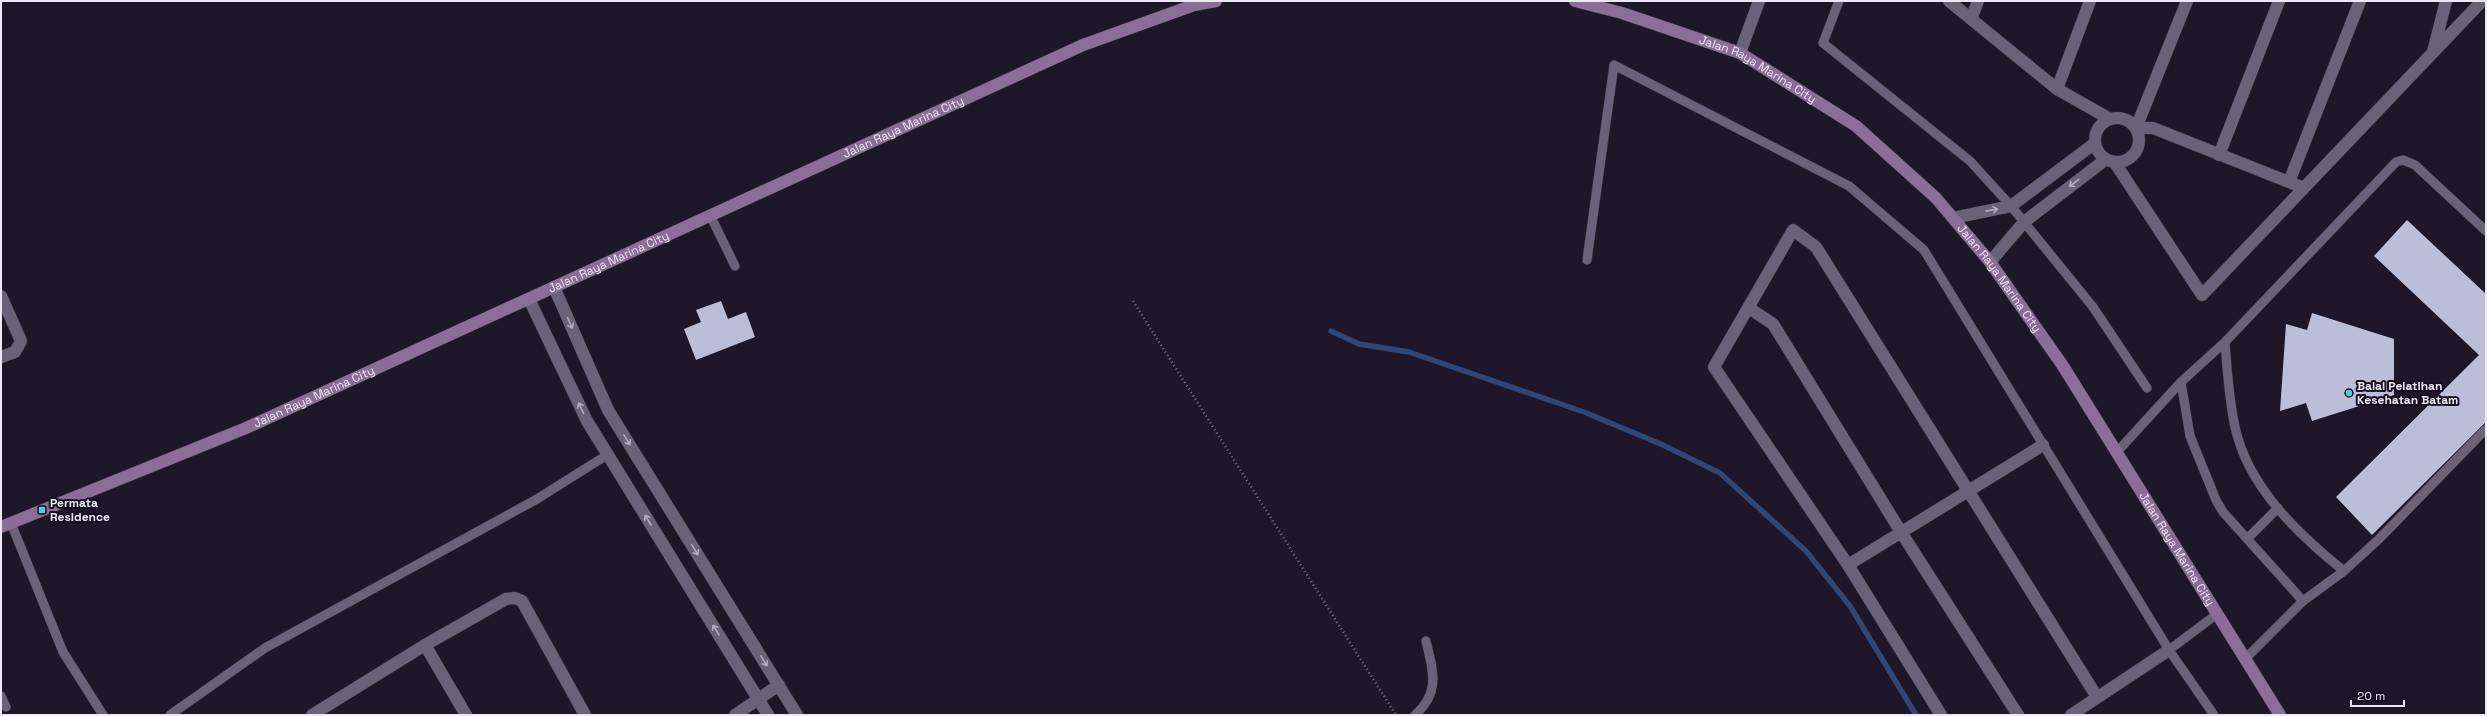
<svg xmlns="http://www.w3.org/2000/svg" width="2487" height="716" viewBox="0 0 2487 716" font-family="'Space Grotesk',sans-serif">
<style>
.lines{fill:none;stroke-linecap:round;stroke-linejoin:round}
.stream{stroke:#304674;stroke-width:5.5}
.building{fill:#bcbdd6}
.lane-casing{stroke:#37313f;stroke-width:10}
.street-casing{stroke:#37313f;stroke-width:13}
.secondary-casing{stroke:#37313f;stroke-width:13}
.path{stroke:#7c7686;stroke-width:2.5;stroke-dasharray:1 3;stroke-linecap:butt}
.lane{stroke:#6a6278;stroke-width:9}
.street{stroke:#6a6278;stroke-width:12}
.secondary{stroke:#896e95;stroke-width:12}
.oneway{stroke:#b2acbd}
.poi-dot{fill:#52cbd9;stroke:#150e1f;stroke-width:1.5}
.labels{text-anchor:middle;stroke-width:4;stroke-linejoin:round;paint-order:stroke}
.street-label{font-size:12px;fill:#ede8f5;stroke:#150e1f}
.poi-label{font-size:12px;font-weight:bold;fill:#ede8f5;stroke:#150e1f;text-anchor:start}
</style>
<rect width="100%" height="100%" fill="#1e1729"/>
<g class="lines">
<path class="stream" d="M1331,331L1359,344L1409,352L1584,412L1663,445L1720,473L1806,551L1850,606L1916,715"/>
</g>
<path class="building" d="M2407,220L2486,294V422L2372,535L2336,497L2479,355L2374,256Z
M721,301L728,319L746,312L755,337L696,360L684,329L701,322L696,310Z
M2312,313L2394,339V395L2312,421L2306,403L2280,411L2286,324L2307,330Z"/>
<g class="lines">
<g class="lane-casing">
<path id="lane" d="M1839,1L1823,43L1970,161L2011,206L2093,307L2147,388
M710,215L735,266
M1587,260L1614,65L1849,186L1924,250L2169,650L2214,715
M2225,342C2227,371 2229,399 2235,427C2248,487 2298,534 2344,571
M2181,382L2190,436L2216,500L2223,512L2303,601
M2116,453L2181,382L2225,342L2396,162L2403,160L2415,165L2486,231
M11,523L63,652L103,715
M2248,538L2278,508
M2169,650L2217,614
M2245,659L2303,601L2344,571L2379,539L2486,429
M1,696L6,707
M170,715L265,648L537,499L607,455
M1415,715C1441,692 1433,671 1426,641"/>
</g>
<g class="street-casing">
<path id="street" d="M1949,1L2057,89L2110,119
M2187,1L2136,128H2153L2304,188
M1971,19L1978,1
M2433,52L2446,1
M1740,53L1759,1
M2057,89L2090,1
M2095 140a22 22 0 1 1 44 0a22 22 0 1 1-44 0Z
M2219,155L2279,1
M2115,163L2202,295L2482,1
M2289,182L2360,1
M1953,218L2011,206L2095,143
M1990,262L2024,222L2105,160
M554,287L608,410L797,715
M1,296L21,341L15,352L1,357
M529,299L587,421L768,715
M1749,308L1773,324L1901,532L2018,715
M1848,565L2043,445
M425,645L466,715
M312,715L425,645L506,599L515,598L522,601L585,715
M735,715L779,685
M1941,715L1848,565L1714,367L1793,230L1816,247L2097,697
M2071,715L2169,650"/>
</g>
<g class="secondary-casing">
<g id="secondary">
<path id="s1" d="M1575,1L1622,13L1740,53L1856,126L1936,198L1990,262L2063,366L2280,715"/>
<path id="s2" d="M1,527L246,428L1083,45L1194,5L1216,1"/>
</g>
</g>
<path class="path" d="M1133,301L1396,715"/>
<use href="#lane" class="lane"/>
<use href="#street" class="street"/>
<use href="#secondary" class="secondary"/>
</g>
<defs><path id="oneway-shaft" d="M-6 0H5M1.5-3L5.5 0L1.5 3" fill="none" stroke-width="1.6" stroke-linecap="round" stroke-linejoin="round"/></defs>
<g class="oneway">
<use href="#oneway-shaft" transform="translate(2074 183) rotate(143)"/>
<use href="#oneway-shaft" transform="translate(1992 210) rotate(-11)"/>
<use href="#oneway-shaft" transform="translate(570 323) rotate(66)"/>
<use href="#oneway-shaft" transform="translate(581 408) rotate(-115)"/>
<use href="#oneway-shaft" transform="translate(627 440) rotate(58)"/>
<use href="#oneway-shaft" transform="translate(648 520) rotate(-122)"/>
<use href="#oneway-shaft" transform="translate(695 550) rotate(58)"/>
<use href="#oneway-shaft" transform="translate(716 630) rotate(-122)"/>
<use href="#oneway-shaft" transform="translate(764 661) rotate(58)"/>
</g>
<g class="poi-dot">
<circle cx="2349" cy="393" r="4"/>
<rect x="38" y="506" width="8" height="8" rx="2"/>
</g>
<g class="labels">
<g class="street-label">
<text dy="4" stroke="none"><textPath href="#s1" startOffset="196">Jalan Raya Marina City</textPath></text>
<text dy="4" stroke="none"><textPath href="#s2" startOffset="987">Jalan Raya Marina City</textPath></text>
<text dy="4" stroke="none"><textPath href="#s2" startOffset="663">Jalan Raya Marina City</textPath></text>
<text dy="4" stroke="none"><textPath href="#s1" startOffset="520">Jalan Raya Marina City</textPath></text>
<text dy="4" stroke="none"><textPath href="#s2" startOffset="339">Jalan Raya Marina City</textPath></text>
<text dy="4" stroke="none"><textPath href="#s1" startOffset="844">Jalan Raya Marina City</textPath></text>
</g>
<g class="poi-label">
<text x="2357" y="390">Balai Pelatihan<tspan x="2357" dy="14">Kesehatan Batam</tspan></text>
<text x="50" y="507">Permata<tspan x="50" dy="14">Residence</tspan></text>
</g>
</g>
<rect width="2487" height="716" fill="none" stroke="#ede8f5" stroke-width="4"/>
<path d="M2351 700v6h53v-6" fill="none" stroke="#ede8f5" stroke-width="2"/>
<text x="2357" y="700" font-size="12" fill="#ede8f5" stroke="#150e1f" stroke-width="3" paint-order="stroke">20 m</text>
</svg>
